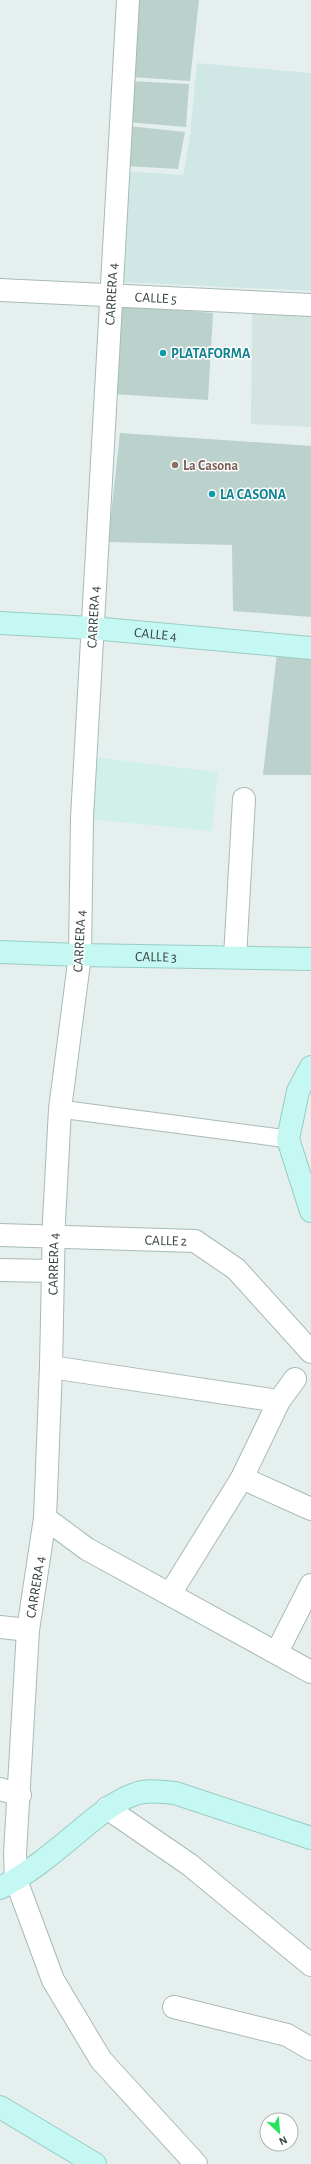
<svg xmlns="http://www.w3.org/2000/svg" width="311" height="2164" viewBox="0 0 311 2164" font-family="'Alegreya Sans',sans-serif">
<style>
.residential{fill:#d3e4e1}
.commercial{fill:#d1f1e8}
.education{fill:#d0e8e5}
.building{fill:#bbd1cb}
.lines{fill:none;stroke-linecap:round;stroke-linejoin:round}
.pedestrian-casing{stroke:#a8bab7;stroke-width:19}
.minor-casing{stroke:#a8bab7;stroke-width:24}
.secondary-casing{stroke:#98ccc5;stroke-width:24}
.pedestrian{stroke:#fff;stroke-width:17}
.minor{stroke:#fff;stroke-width:22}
.secondary{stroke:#c6f8f3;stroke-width:22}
.culture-dot{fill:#0f9aa8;stroke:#fff;stroke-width:1.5}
.education-dot{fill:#8d6e63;stroke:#fff;stroke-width:1.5}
.labels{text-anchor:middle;stroke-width:3;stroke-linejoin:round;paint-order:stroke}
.street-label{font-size:14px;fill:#35423f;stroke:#fff}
.culture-label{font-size:14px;font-weight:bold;fill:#0d838f;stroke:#fff;text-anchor:start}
.education-label{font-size:14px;font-weight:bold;fill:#785e54;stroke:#fff;text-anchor:start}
</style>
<rect width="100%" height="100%" fill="#e5f0ee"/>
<path class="residential" d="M252,314L311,316V427L251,424Z"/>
<path class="commercial" d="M93,757L218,772L212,831L89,819Z"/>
<path class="education" d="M197,63L311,73V291L122,282L124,171L183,175L190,135Z"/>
<path class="building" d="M135,0H199L190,81L131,77Z
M130,81L189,84L186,127L127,122Z
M128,126L185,132L178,169L126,166Z
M119,305L213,313L208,400L112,394Z
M120,433L311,446V617L233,611L232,545L108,542Z
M277,653L311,655V775H263Z"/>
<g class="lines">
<g class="pedestrian-casing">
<path id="pedestrian" d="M60,1109L288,1139"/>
</g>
<g class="minor-casing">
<g id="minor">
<path d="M128,0L82,818L80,955L60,1109L54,1221L51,1367L45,1518L28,1630L15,1854L16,1880L53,1980L101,2060L196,2164"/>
<path id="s1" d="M0,290L311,305"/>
<path d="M235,957L244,799"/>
<path id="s2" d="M0,1235L195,1241L236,1269L311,1352"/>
<path d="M0,1270L53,1271"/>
<path d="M51,1367L279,1401"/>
<path d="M242,1478L311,1509"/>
<path d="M45,1518L87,1549L311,1672"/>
<path d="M170,1594L242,1478L279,1401L295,1379"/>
<path d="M0,1627L28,1630"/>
<path d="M277,1652L311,1585"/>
<path d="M0,1789L20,1795"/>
<path d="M107,1808L190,1865L311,1965"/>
<path d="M174,2007L287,2035L311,2049"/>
</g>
</g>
<g class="secondary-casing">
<g id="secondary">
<path id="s3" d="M0,623L92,628L311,648"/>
<path id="s4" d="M0,952L80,955L311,959"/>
<path d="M311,1067L298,1091L288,1139L311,1211"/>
<path d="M0,1888C28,1874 53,1853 77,1833C95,1818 113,1802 135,1794C147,1789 162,1792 175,1793L311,1838"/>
<path d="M0,2107L95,2164"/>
</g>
</g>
<use href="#pedestrian" class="pedestrian"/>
<use href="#minor" class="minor"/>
<use href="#secondary" class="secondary"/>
</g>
<g class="culture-dot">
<circle cx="163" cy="353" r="4"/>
<circle cx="212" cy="494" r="4"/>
</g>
<circle class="education-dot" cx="175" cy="465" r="4"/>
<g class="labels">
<g class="street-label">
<text transform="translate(111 294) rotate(-87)" y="5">CARRERA 4</text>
<text dy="5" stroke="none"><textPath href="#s1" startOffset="156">CALLE 5</textPath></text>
<text transform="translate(93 617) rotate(-87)" y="5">CARRERA 4</text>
<text dy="5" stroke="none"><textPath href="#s3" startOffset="156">CALLE 4</textPath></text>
<text transform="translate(79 941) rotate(-87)" y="5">CARRERA 4</text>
<text dy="5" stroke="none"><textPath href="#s4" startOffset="156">CALLE 3</textPath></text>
<text dy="5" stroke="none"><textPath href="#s2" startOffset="166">CALLE 2</textPath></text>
<text transform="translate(53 1264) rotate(-89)" y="5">CARRERA 4</text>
<text transform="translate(35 1587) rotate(-81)" y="5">CARRERA 4</text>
</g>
<g class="culture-label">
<text x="171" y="358">PLATAFORMA</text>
<text x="220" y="499">LA CASONA</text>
</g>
<g class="education-label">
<text x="183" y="470">La Casona</text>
</g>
</g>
<g transform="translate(279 2132) rotate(154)"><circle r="19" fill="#ffffff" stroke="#aeb3b2"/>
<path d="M0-3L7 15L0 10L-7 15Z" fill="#29e35f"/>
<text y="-6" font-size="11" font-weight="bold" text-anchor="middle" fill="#35423f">N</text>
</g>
</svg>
